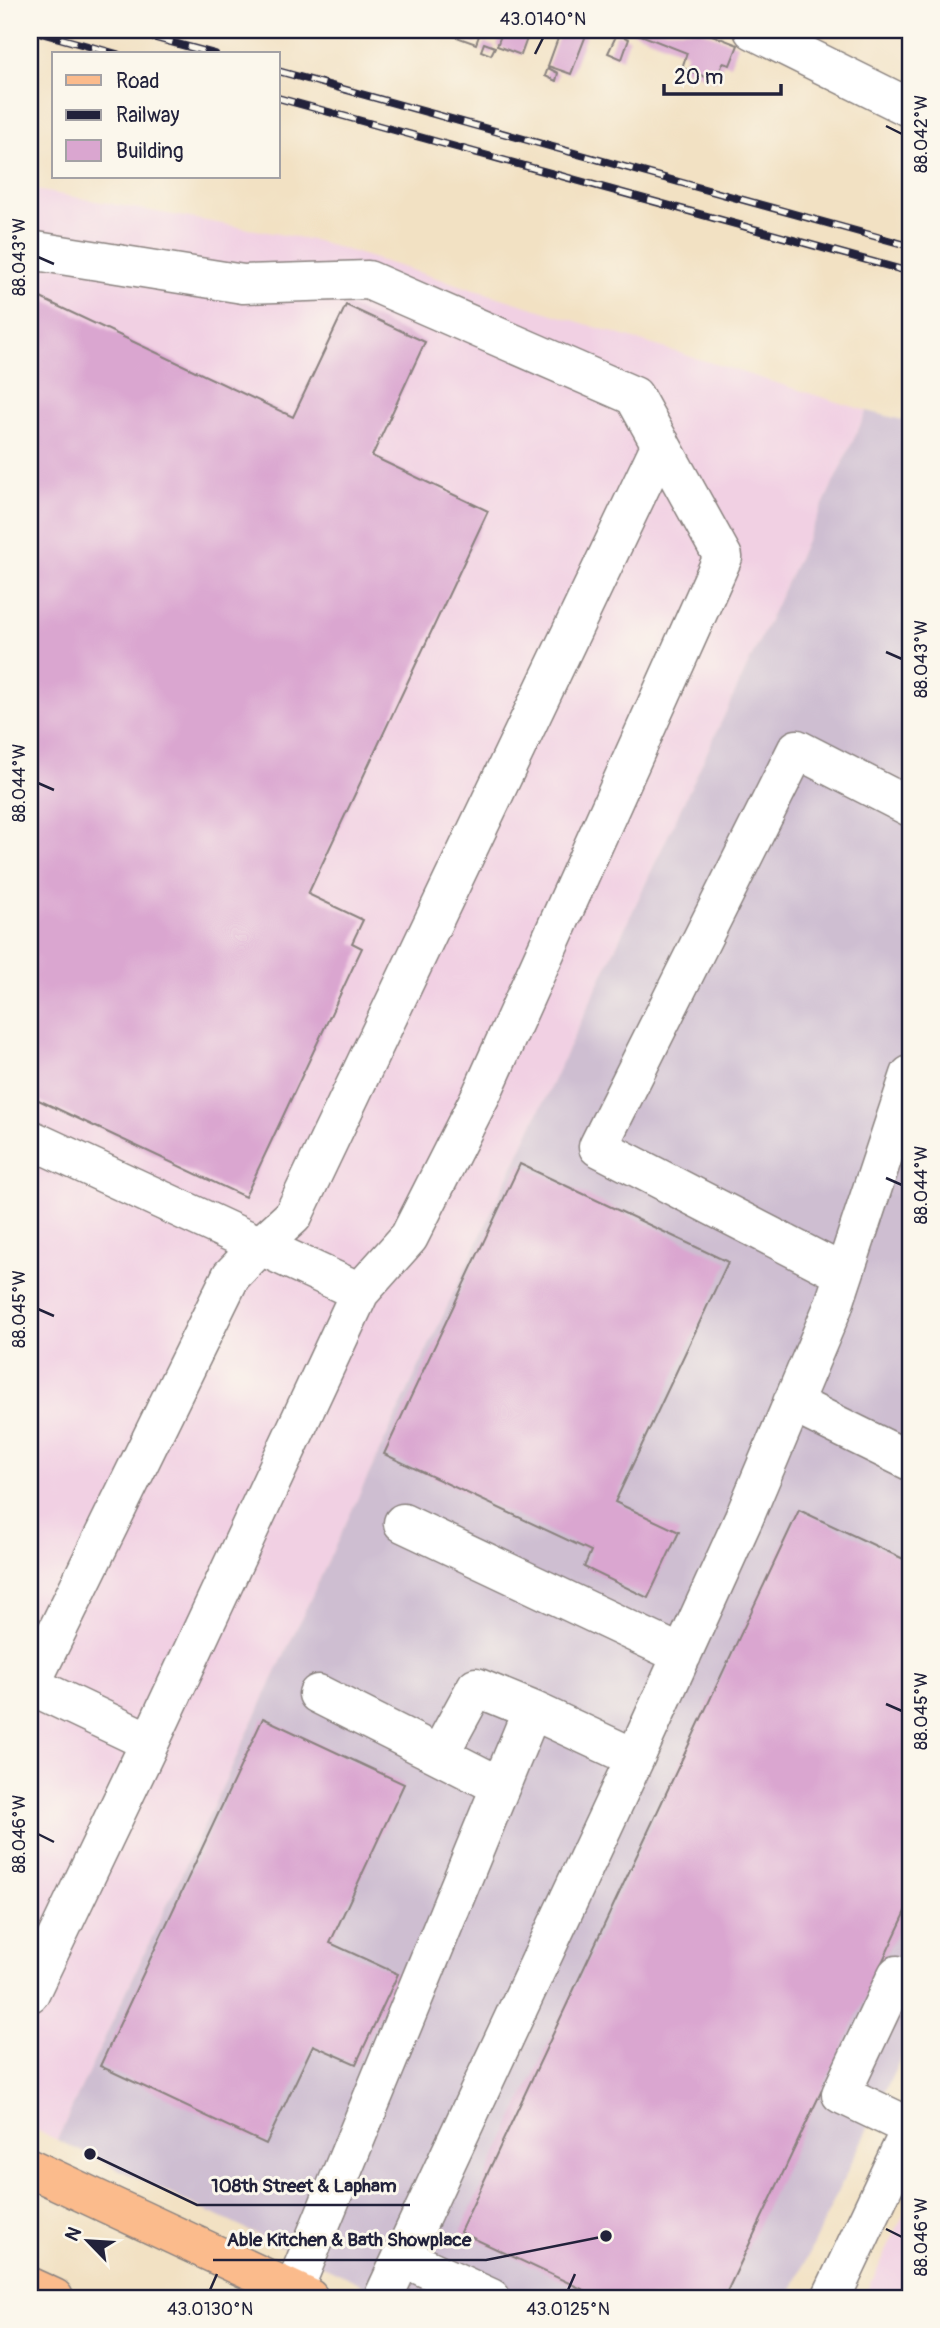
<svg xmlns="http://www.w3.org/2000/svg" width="940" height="2328" viewBox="0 0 940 2328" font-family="Pangolin,sans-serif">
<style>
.built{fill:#f1d0e3}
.industrial{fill:#cebed1}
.building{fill:#daa6d0}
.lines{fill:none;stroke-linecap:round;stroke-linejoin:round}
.minor-casing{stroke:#8a827f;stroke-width:41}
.major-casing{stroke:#8a827f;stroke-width:41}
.minor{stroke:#fff;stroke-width:38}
.major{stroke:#fbbb8c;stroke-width:38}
.rail-casing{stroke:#22223b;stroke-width:8}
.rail{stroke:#fbf7ec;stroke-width:5;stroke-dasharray:16;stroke-linecap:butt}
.ticks{fill:none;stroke:#22223b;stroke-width:2.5}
.leader{fill:none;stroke:#22223b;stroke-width:2.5}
.callout-dot{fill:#22223b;stroke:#fbf7ec;stroke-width:2.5}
.callout-label{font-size:19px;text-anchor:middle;font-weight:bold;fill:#22223b;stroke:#fbf7ec;stroke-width:6;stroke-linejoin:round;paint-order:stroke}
.neatline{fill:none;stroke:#22223b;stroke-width:2.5}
.ticks-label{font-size:18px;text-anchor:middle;fill:#22223b}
</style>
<rect width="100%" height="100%" fill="#fbf7ec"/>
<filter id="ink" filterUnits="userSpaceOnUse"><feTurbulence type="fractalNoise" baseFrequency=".0143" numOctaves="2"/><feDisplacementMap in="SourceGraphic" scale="14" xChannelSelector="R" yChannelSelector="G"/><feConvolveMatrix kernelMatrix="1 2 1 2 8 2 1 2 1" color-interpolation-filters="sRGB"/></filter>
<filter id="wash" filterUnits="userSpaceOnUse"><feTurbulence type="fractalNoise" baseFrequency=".00686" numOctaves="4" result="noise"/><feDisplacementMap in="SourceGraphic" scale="28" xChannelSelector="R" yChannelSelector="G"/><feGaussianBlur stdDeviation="1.57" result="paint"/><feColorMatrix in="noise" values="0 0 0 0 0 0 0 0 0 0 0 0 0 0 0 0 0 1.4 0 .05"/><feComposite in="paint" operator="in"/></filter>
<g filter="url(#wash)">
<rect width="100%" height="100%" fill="#f2e1c3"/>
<path class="built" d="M30,189L317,241L867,411L57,2140L30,2127Z
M910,2201V2298H864Z"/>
<path class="industrial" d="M867,411L910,422V2038L788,2298H391L57,2140Z"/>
<g id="blocks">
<path class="building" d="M453,30H481L476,44L451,35Z
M503,30H530L521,55L497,46Z
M561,30H588L571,74L548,66Z
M628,30H699L738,45L730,65L723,63L716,81L682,68L687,53Z
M617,34L629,39L622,59L608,53Z
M484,43L495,47L491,55L481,51Z
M548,68L558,73L556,81L545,76Z
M30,293L293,417L346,305L425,342L372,456L488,511L308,894L363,920L352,943L362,948L245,1197L30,1096Z
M520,1164L728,1262L615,1502L679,1532L648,1598L584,1567L591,1551L384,1454Z
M799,1510L910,1562V1903L724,2298H601L460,2232Z
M263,1718L404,1784L330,1943L398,1974L356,2064L313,2045L266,2144L100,2066Z"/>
</g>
</g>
<g filter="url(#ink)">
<use href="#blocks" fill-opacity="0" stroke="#8a827f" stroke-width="2"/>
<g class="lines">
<g class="minor-casing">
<path id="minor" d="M753,30L910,108
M30,250L243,284L368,280L634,396L723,557L482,1093L409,1237L360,1292L150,1742L30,1993
M30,1139L360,1292
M844,1274L598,1147L797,749L910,807
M792,1403L910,1461
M403,1523L682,1655
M30,1685L150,1742
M30,1686L231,1276L260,1246L293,1216L661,444
M318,1694L439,1755L476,1687L532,1710
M439,1755L500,1786
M635,1758L744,1518L833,1307L910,1075
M897,1975L841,2094L910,2127
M402,2257L491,2298
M293,2291L532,1710L635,1758L383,2298
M831,2298L910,2130"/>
</g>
<g class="major-casing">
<path id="major" d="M30,2168L309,2298
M30,2287L54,2298"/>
</g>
<use href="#minor" class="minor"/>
<use href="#major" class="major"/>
<g class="rail-casing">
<path id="rail" d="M30,30L117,54
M126,30L215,54
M278,71L910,246
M278,98L910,272"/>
</g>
<use href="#rail" class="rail"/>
</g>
</g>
<path class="ticks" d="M535,54L543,38M886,126L902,134M38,257L54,264M886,652L902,659M38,783L54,790M886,1178L902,1185M38,1309L54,1316M886,1704L902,1711M38,1834L54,1842M886,2229L902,2237M210,2290L217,2274M568,2290L575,2274"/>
<path class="leader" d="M90 2154L197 2205H410M606 2236L486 2260H213"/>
<g class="callout-dot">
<circle cx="90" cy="2154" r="7"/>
<circle cx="606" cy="2236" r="7"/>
</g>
<g class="callout-label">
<text x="304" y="2192">108th Street &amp; Lapham</text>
<text x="349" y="2246">Able Kitchen &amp; Bath Showplace</text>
</g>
<rect width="940" height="2328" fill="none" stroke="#fbf7ec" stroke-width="77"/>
<rect x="52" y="52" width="228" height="126" fill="#fbf7ec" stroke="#a4a2a5" stroke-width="2"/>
<rect x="66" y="75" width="35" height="10" fill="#fbbb8c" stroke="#a4a2a5" stroke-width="2"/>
<text x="116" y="88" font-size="21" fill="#22223b">Road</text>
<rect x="66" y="110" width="35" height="10" fill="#22223b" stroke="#a4a2a5" stroke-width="2"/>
<text x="116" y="122" font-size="21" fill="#22223b">Railway</text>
<rect x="66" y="140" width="35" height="21" fill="#daa6d0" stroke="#a4a2a5" stroke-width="2"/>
<text x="116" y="158" font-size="21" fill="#22223b">Building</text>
<g transform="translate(88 2241) rotate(295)" stroke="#fbf7ec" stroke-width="5" paint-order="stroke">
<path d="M0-5L12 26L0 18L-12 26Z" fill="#22223b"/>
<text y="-10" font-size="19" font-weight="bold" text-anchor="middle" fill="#22223b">N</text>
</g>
<path d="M664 84v10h117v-10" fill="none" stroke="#22223b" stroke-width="3.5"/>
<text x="674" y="84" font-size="21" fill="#22223b" stroke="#fbf7ec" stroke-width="5" paint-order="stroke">20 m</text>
<rect x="38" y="38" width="864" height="2252" class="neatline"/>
<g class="ticks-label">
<text x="543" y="25">43.0140°N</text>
<text transform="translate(921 134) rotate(-90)" y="6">88.042°W</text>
<text transform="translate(19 257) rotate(-90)" y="6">88.043°W</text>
<text transform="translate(921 659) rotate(-90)" y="6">88.043°W</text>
<text transform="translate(19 783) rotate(-90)" y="6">88.044°W</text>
<text transform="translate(921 1185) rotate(-90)" y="6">88.044°W</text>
<text transform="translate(19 1309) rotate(-90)" y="6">88.045°W</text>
<text transform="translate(921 1711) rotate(-90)" y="6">88.045°W</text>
<text transform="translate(19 1834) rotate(-90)" y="6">88.046°W</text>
<text transform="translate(921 2237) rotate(-90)" y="6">88.046°W</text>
<text x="210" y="2315">43.0130°N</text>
<text x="568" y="2315">43.0125°N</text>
</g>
</svg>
